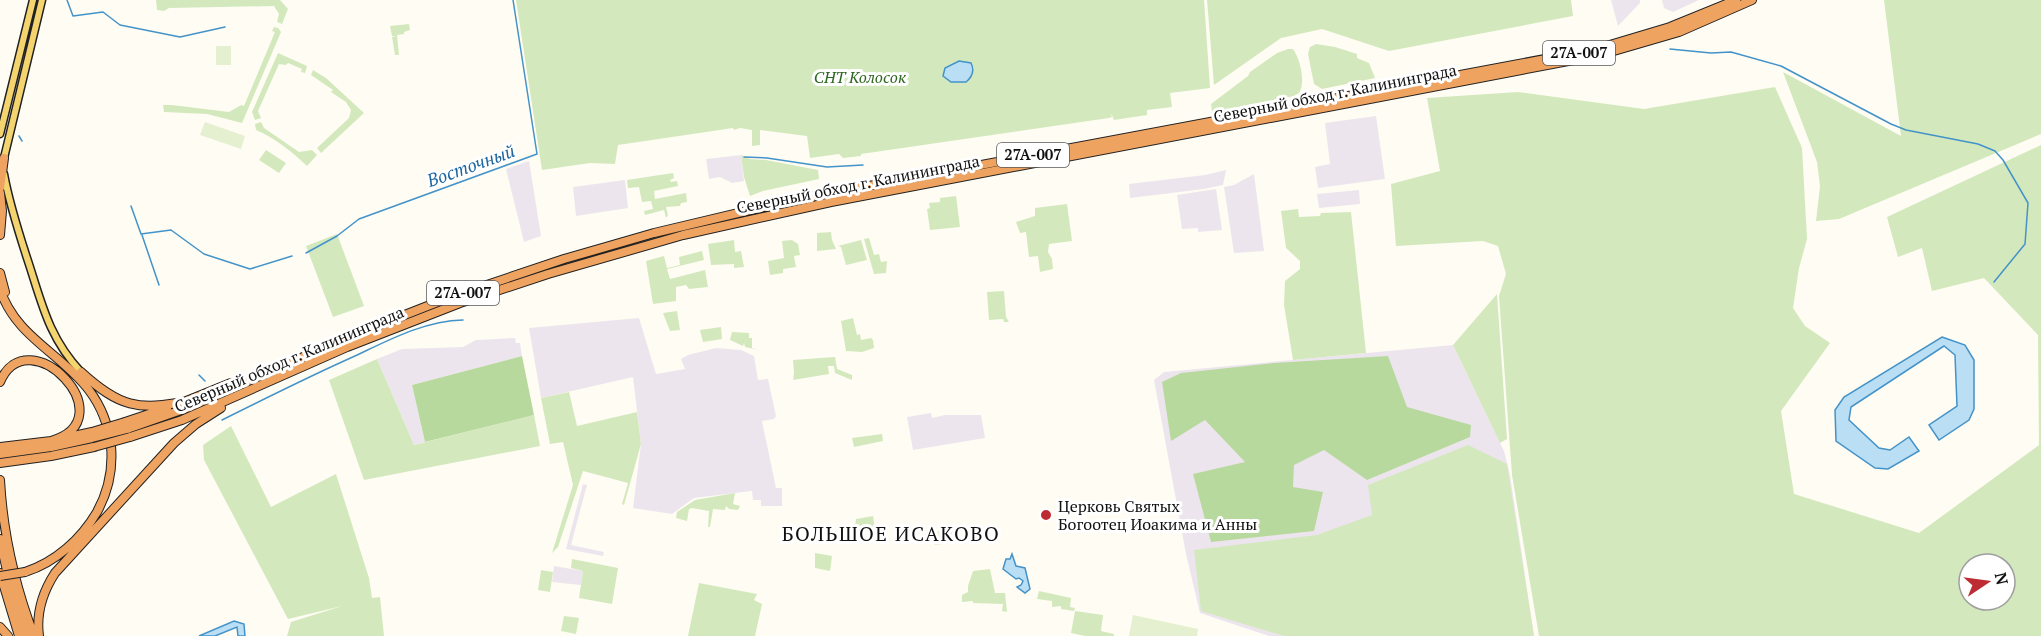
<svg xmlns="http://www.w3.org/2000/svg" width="2041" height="636" viewBox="0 0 2041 636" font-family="'PT Serif',serif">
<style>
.industrial{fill:#ede5ee}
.green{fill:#d3e9bd;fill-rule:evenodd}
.forest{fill:#b8d99d}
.pitch{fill:#e4f0cf}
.water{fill:#badef4;stroke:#4393c9;stroke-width:1.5}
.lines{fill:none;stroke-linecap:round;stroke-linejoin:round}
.stream{stroke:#4393c9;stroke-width:1.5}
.primary-casing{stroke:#212121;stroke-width:9}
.highway-casing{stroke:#212121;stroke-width:10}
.primary{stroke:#f3d46f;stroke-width:6}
.highway{stroke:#efa361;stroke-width:8}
.highway-bridge-casing{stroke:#212121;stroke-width:10;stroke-linecap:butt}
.highway-bridge{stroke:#efa361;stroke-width:8}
.poi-dot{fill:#bc2c32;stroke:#fff;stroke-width:2}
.labels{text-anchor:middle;stroke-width:6;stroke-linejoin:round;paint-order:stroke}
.shield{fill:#fff;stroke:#585858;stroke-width:1.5}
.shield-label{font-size:15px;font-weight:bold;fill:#101010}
.park-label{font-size:16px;font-style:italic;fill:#2f6622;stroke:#fff}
.street-label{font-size:16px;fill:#101010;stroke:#fff}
.poi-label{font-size:16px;fill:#101010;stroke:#fff;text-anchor:start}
.water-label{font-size:18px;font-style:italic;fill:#1d659e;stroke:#fff}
.quarter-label{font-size:20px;letter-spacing:1.5px;fill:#101010;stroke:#fff}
</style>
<rect width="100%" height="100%" fill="#fffcf3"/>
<path class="industrial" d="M1611,0H1640V3L1618,26Z
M1662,0H1699L1673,12L1664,8Z
M1376,116L1385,179L1318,188L1315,167L1330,164L1325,123Z
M741,155L744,181L732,183L720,177L709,179L706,159Z
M529,161L541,236L524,242L506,169Z
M1226,170L1223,185L1204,189L1130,198L1129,184L1205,175Z
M1254,174L1264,251L1234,253L1224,187L1234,185Z
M625,180L628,208L576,216L573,187Z
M1216,189L1222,230L1198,232V228L1182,229L1177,195Z
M1359,190L1360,204L1319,208L1317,194Z
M639,318L656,374L685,369L681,359L688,355L716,348L741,350L754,356L758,380L768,379L776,416L774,419L762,421L776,488H782V506H761V500H753L752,491L694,498L672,514L633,508L641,444L633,377L541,398L529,328Z
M515,338L516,343H520L522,356L412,385L425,442L414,445L377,359L402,349L463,347L476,340Z
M1453,345L1504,451L1510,475L1534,636H1269L1200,613L1186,554L1154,380L1164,372L1175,371Z
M931,413L932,418L945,415H981L985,438L913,450L907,417Z
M583,484L587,485L571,545L604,552L603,556L566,549Z
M554,566L583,571L581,585L552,582Z"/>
<path class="green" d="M156,0H280L288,9L282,24L277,22L279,14L274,6L169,8L164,11L157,10Z
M516,0H1204L1210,88L1170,93L1172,107L1147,110V115L1114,120L1111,113L1112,117L1109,118L861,154V156L843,158L839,154L810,158L807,136L760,130V145L752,146V130L740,128L734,130L733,128L618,145L615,164L590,163L542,170Z
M1207,0H1571L1573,16L1389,51L1322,29L1281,38L1214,85Z
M1884,0H2041V134L1839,219L1816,221L1820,186L1817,162L1783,72L1901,136Z
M409,24L410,30L404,32V34L397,35L399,55H395L392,37L396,36H392L390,26Z
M274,27L278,28L281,32L242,123L207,114L164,112L163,105H172L229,112L241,105L244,106L275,32L272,31Z
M1316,44L1335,47L1357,54V58L1369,63L1375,78L1322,89L1314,84L1308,54L1310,47Z
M1288,49H1293C1300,58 1306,83 1299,93L1294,96L1212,112L1211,104L1248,76L1250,72L1277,53Z
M278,53L307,66L305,73L301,72L302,69L288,63L286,65L279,64L258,111L261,118L255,120L252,112Z
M313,70L326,78L364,113L321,153L317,148L349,118L351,110L346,102L331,92L333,90L311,75Z
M1775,87L1802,148L1807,239L1799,268L1793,308L1805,326L1830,343L1781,411L1794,494L1919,533L2039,445L2038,335L1984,278L1932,291L1922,248L1898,257L1887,217L2041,145V636H1539L1512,475L1499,296L1506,274L1498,246L1483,241L1396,246L1391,184L1440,171L1427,98L1518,92L1644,109ZM1969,564H2005V600H1969Z
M261,122L264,128L299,152L312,150L317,155L307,166C292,152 275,138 256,130L255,124Z
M266,150L286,163L279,173L259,160Z
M741,155L750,159L766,160L818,170L819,179L763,191L750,196L744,177Z
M673,173L674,178L670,180L671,182L677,181L678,186L654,191L655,199L686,193L687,202L681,203L680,206L666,207L668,215L666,218L664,210L645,215L644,211L653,209L651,201L642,202L639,187L628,188L627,180Z
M956,196L960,227L930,230L927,209L930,208L929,203L940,202V198Z
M1067,204L1072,241L1049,244L1048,252L1052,259L1053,269L1040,272L1038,256L1029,257L1026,232L1020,233L1016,222L1035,216V208Z
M1298,209L1299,217L1320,216L1321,213L1351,212L1366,353L1293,360L1284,305L1285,281L1300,269V261L1286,248L1281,211Z
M831,232L832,240L836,249L817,251V233Z
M337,234L364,306L333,317L306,246Z
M869,238L874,255L879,254L881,262L887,261L886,273L874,274L864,239Z
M734,240L735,252L741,251L744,267L734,268V264L711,265L708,244Z
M792,240L798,244L800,255L794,256L796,267L783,269V273L770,275L768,261L784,258L782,241Z
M861,240L867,260L846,265L841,247L838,246Z
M702,251L704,260L667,269L670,279L705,270L708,287L689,289L686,285L676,287V301L653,304L646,261L664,256L667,268L680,265L679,257Z
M1004,291L1006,317L1009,322H1004L1003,319L989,320L987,292Z
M1497,294L1507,439L1500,443L1453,345Z
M677,311L680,330L670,331L663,313Z
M853,318L857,335L860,334L861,340L871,338L873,340L874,348L862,352L846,351L841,321Z
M721,327L722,339L703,342L700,330Z
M732,332L749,333V338H752V348L759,350L745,347L744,343L743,346L730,340Z
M835,357L837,369L852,375V380L835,373L834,366H828L829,374L793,380L794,373L793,360Z
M377,359L414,445L534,415L540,446L364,480L329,380Z
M569,392L577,426L637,412L641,444L624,505L622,504L628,483L583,471L558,547L552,553L573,485L563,442L550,444L541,398Z
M231,426L271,507L336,474L369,578L372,598L380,597L384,636H287L291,622L342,606L288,619L204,460L203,445Z
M882,434L883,441L854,447L852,438Z
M1468,445L1507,464L1534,636H1284L1201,611L1194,550L1317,535L1372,515L1368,485Z
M735,493L733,504L740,506L738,510L729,509L726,506L725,510L713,509L710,527H708L709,511L692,508L689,509L687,521L676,518L677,512L695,500Z
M873,516L875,529L865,530V542H858V536L854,535L856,519Z
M815,553L832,556L830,571L815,568Z
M572,559L618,568L612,604L579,598L583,571L571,568Z
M990,569L995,593H1005L1007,612L1002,611L1003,604L973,603V601L962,602V595L968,592V586L973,571Z
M541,570L553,572L550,592L538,590Z
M699,583L757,594L754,600L762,604L755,636H688Z
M1039,591L1071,598L1070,607L1075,608L1074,611L1061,609V606L1052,607V601L1037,599Z
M1075,611L1103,615L1101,631L1114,634V636H1085L1071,633Z
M564,616L579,618L576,634L561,631Z"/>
<path class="forest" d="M522,356L534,415L425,442L412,385Z
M1388,356L1407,407L1471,425L1470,437L1367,480L1324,450L1294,465L1293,487L1323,492L1314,531L1211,542L1193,474L1245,462L1205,420L1171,441L1162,382L1181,373L1274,363Z"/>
<path class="pitch" d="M216,46H231V65H216Z
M205,122L245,136L241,149L200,135Z
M957,528L959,542L935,545L933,532Z
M1133,615L1198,629L1197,636H1129Z"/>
<path class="water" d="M959,61L971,63C975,71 972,77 966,82H951L943,76L945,68Z
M1942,337L1965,345L1974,360V409L1969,420L1939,440L1929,425L1957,406L1955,355L1944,346L1851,407L1849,420L1879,448L1890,450L1909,437L1919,451L1888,469L1875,468L1836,441L1835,410L1844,397Z
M1012,554L1016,566L1025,568L1030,589L1025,593L1017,587L1021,585L1023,581L1019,578L1016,579L1003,569L1006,559H1010Z
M234,621L244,624L245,636H238L237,627L215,636H199Z"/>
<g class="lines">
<path class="stream" d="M67,0L73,16L103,12L120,25L180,37L225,27
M1670,49L1711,53L1731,52L1781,66L1891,124L1906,130L1978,144L1995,151L2003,160L2028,203L2025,244L1994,282
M19,136L22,141
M744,157L767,158L827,167L863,165
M131,206L141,234L171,230L204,254L250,269L292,256
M142,235L159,285
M306,253L337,236L359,219L537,154L513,0
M199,375L205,381
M222,420C266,398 310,376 355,356C389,340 424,321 463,320"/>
<g class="primary-casing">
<path id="primary" d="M0,134L33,0
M4,158L42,0
M4,174C9,202 17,227 26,255C41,299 47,336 81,372"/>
</g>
<g class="highway-casing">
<path id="highway" d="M0,188L4,158
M0,193L2,211L0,235
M0,273L5,292
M0,289C21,355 101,361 111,446C113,468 108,492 97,512C81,539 56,562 25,572
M81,372C119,407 138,411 188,401
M0,382C28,316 128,419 51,441
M184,402L231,383
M125,422L167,408
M127,429L187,408L351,336L448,298L564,259L654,233L789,201L1593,50L1670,27L1736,0
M130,437L182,420L347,347L460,303L548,274L683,235L831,202L1600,55L1679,32L1752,0
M0,447L51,441L92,432
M0,454L51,447L92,438
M0,463L51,456L94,447
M0,480C3,534 15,586 34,636
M0,539L9,580L26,636
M0,573L19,636
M0,627L8,636
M39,636C36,613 42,593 55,573L174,443L196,424L221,408"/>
</g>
<use href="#primary" class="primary"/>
<use href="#highway" class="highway"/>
<g class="highway-bridge-casing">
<path id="highway-bridge" d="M92,432L125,422
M92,438L127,429
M94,447L130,437
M0,576L25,572"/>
</g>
<use href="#highway-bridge" class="highway-bridge"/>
</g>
<circle class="poi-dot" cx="1046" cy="515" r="6"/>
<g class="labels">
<g class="shield">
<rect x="1543" y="41" width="72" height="24" rx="4.5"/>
<rect x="997" y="143" width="72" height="24" rx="4.5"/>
<rect x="427" y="281" width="72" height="24" rx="4.5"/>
</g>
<g class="shield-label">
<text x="1579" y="58">27А-007</text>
<text x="1033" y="160">27А-007</text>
<text x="463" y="298">27А-007</text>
</g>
<g class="park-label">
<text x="860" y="83">СНТ Колосок</text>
</g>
<g class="street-label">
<text transform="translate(1335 93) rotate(-11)" y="6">Северный обход г. Калининграда</text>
<text transform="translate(858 184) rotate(-11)" y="6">Северный обход г. Калининграда</text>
<text transform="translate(289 359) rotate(-23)" y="6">Северный обход г. Калининграда</text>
</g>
<g class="poi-label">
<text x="1058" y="512">Церковь Святых<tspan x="1058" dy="18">Богоотец Иоакима и Анны</tspan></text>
</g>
<g class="water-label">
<text transform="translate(471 166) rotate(-20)" y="6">Восточный</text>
</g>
<g class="quarter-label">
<text x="891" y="541">БОЛЬШОЕ ИСАКОВО</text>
</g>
</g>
<g transform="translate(1987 582) rotate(77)"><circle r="28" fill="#ffffff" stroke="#9f9f9f" stroke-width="1.5"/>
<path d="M0-4.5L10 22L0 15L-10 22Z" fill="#bc2c32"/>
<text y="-9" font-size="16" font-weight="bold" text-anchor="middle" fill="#101010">N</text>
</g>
</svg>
